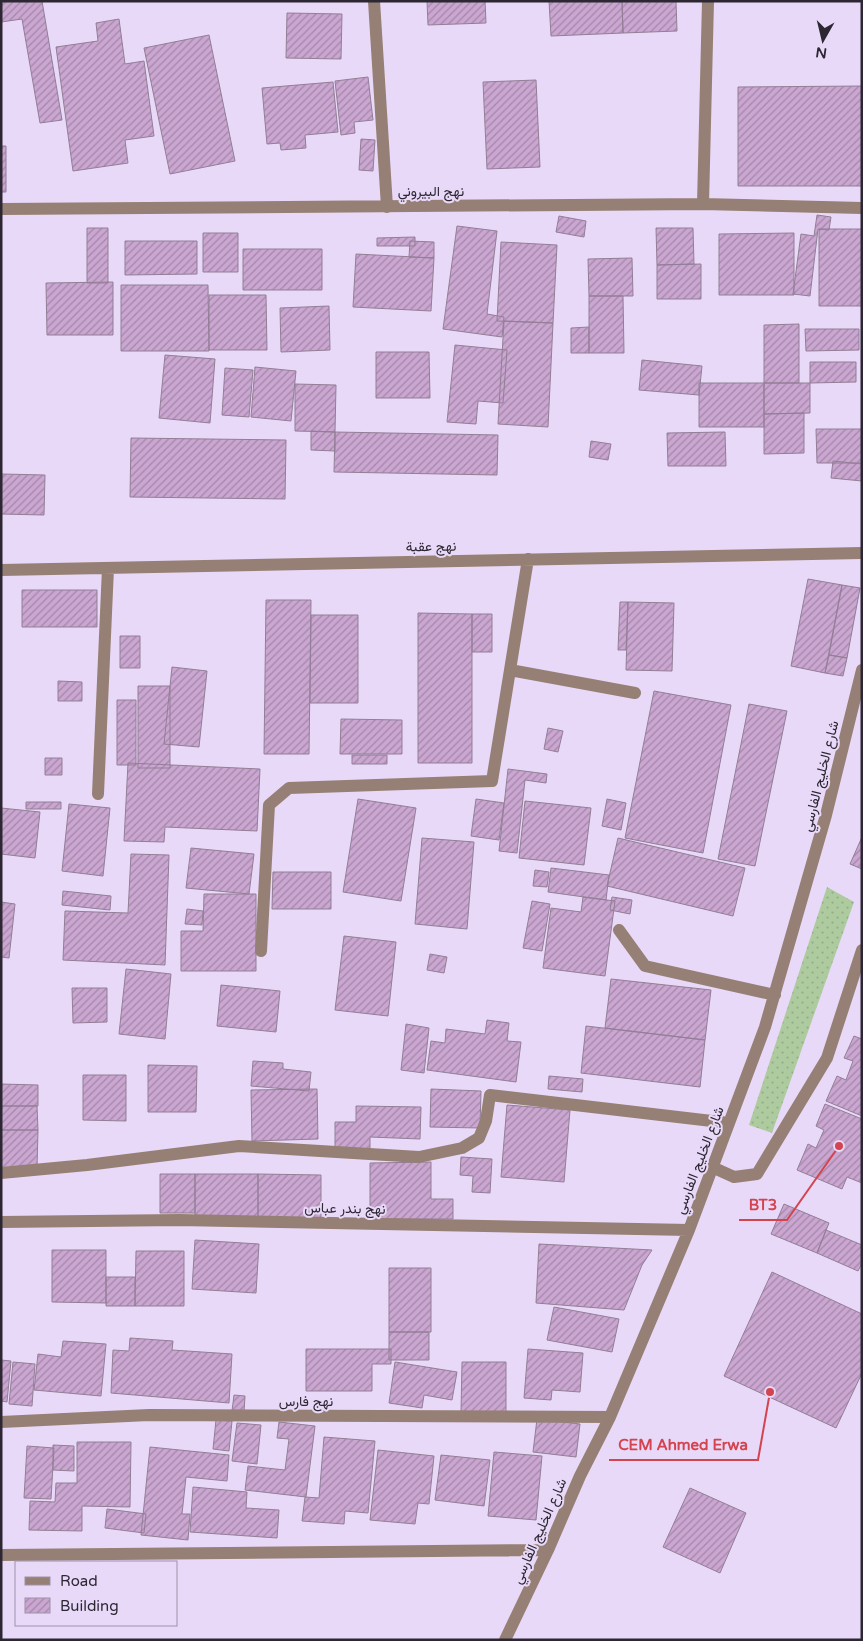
<svg xmlns="http://www.w3.org/2000/svg" width="863" height="1641" viewBox="0 0 863 1641" font-family="'Varela Round',Vazirmatn,sans-serif">
<style>
.grass{fill:url(#grass-dots)}
.building{fill:url(#building-hatch);stroke:#937e97}
.lines{fill:none;stroke-linecap:round;stroke-linejoin:round}
.minor{stroke:#967f74;stroke-width:12}
.labels{text-anchor:middle;stroke-width:4;stroke-linejoin:round;paint-order:stroke}
.street-label{font-size:14px;fill:#2c2732;stroke:#e8d9f8}
.leader{fill:none;stroke:#d4444e;stroke-width:2}
.callout-dot{fill:#d4444e;stroke:#e8d9f8;stroke-width:2}
.callout-label{font-size:15px;text-anchor:middle;font-weight:bold;fill:#d4444e;stroke:#e8d9f8;stroke-width:4;stroke-linejoin:round;paint-order:stroke}
</style>
<defs>
<pattern id="grass-dots" width="8" height="8" patternUnits="userSpaceOnUse" patternTransform="scale(1.25)"><rect width="8" height="8" fill="#adcb9f"/><path d="M2 2h.1M6 6h.1" fill="none" stroke="#95ae89" stroke-width="1.8" stroke-linecap="round"/></pattern>
<pattern id="building-hatch" width="6" height="6" patternUnits="userSpaceOnUse" patternTransform="scale(1.25)"><rect width="6" height="6" fill="#caa6d1"/><path d="M-1 1l2-2M0 6l6-6M5 7l2-2" fill="none" stroke="#a487aa"/></pattern>
</defs>
<rect width="100%" height="100%" fill="#e8d9f8"/>
<path class="grass" d="M827,887L854,902L772,1133L749,1125Z"/>
<path class="building" d="M1,1H42L62,120L40,123L22,19L1,22Z
M427,1H485L486,23L428,25Z
M549,1H622L623,33L551,36Z
M622,1H676L677,31L623,33Z
M287,13L342,14L341,59L286,58Z
M119,19L125,64L144,61L154,136L125,140L128,163L73,171L56,47L98,41L96,23Z
M209,35L235,161L170,174L144,48Z
M368,77L373,120L354,122L355,133L341,135L335,81Z
M536,80L540,167L487,169L483,82Z
M333,82L338,132L305,135L306,148L281,150L280,143L267,144L262,88Z
M862,86V186H738V87Z
M361,139L375,140L373,171L359,170Z
M1,146H6V192H1Z
M817,215L831,217L829,230L818,229L810,296L793,294L801,234L814,236Z
M559,216L586,221L584,237L556,232Z
M457,226L497,231L487,314L504,317L502,337L443,329Z
M87,228H108V283H87Z
M656,228H693L694,264L657,265Z
M819,229H862V306H819Z
M203,233H238V272H203Z
M794,233V295H719V234Z
M415,237V246H377V238Z
M125,241H197V274L125,275Z
M410,241L434,242V258L409,257Z
M501,242L557,245L553,323L497,321Z
M243,249H322V290H243Z
M356,254L434,258L431,311L353,307Z
M632,258L633,296H589L588,259Z
M701,264V299H657V265Z
M113,282V335H47L46,283Z
M121,285H208L209,351H121Z
M209,295H266L267,350H209Z
M589,296H623L624,353H589Z
M329,306L330,350L281,352L280,308Z
M504,321L553,323L548,427L498,424Z
M799,324V383H764V325Z
M589,327V353H571V328Z
M805,329H859V350L806,351Z
M455,345L507,350L503,403L478,401L476,424L447,422Z
M376,352H429L430,398H376Z
M165,355L215,359L210,423L159,418Z
M642,360L702,366L699,395L639,390Z
M810,362H856V382L810,383Z
M255,367L296,371L291,421L251,417Z
M225,368L253,370L249,417L222,415Z
M699,383H764V427H699Z
M764,383H810V413L764,414Z
M295,384L336,385L335,432L295,431Z
M804,413V453L764,454V414Z
M816,429H862V463H817Z
M311,431L335,432V451L311,450Z
M335,432L498,435L497,475L334,472Z
M725,432L726,466H668L667,433Z
M131,438L286,440L285,499L130,497Z
M591,441L611,444L608,460L589,457Z
M833,461L862,464V481L831,478Z
M2,474L45,475L44,515L1,514Z
M808,579L842,585L825,673L791,666Z
M842,585L860,588L847,658L829,655Z
M22,590H97V627H22Z
M266,600H311L309,754H264Z
M620,602H628L626,650H618Z
M628,602L674,603L672,671L626,670Z
M418,613L472,614V763H418Z
M472,614H492V652H472Z
M311,615H358V703H310Z
M120,636H140V668H120Z
M829,655L847,658L843,676L825,673Z
M172,667L207,671L199,747L164,744Z
M58,681L82,682V701H58Z
M138,686H170V768H138Z
M654,691L731,705L703,853L625,838Z
M117,700H136V765H117Z
M749,704L787,711L755,866L718,859Z
M341,719L402,720V754H340Z
M548,728L563,731L558,752L544,749Z
M352,755H387V764H352Z
M45,758H62V775H45Z
M128,763L260,769L257,831L165,827L164,842L124,841Z
M508,769L547,774L546,783L525,780L517,853L499,851Z
M358,799L416,808L401,901L343,892Z
M476,799L504,803L499,840L471,836Z
M607,799L626,803L621,830L602,826Z
M525,801L591,808L584,865L519,858Z
M26,802H61V809H26Z
M69,804L110,808L103,876L62,871Z
M1,808L40,812L35,858L1,854Z
M862,837V869L850,864Z
M422,838L474,842L467,929L415,924Z
M618,838L745,868L733,916L607,886Z
M191,848L254,854L249,894L186,888Z
M131,854L169,855L165,965L63,960L65,911L128,913Z
M551,868L609,875L606,900L548,892Z
M535,870L549,872L547,887L533,886Z
M273,872H331V909H272Z
M63,891L111,896L110,910L62,905Z
M204,894H256V971H181V931H203Z
M583,897L615,901L605,976L543,968L551,908L581,912Z
M612,897L632,900L630,914L610,910Z
M532,901L550,904L542,951L523,948Z
M1,902L15,904L9,958L1,957Z
M187,909L203,911L202,925L185,924Z
M344,936L396,942L388,1016L335,1010Z
M430,954L447,957L444,973L427,970Z
M126,969L171,974L165,1039L119,1034Z
M611,979L711,990L705,1040L605,1028Z
M221,985L280,991L276,1032L217,1026Z
M72,988H107V1022L73,1023Z
M487,1020L509,1023L507,1041L521,1042L516,1082L427,1070L431,1041L445,1043L446,1029L485,1034Z
M406,1024L429,1028L424,1073L401,1070Z
M586,1026L705,1040L700,1087L581,1073Z
M854,1036L862,1039V1116L826,1101L837,1076L846,1080L853,1061L844,1058Z
M253,1061L283,1063V1069L311,1072L309,1091L251,1086Z
M148,1065L197,1066L196,1112H148Z
M83,1075H126V1121L83,1120Z
M549,1076L583,1079L582,1092L548,1089Z
M1,1084L38,1085V1106H1Z
M317,1089L318,1139L252,1141L251,1090Z
M431,1089L481,1091L480,1128L430,1127Z
M825,1104L862,1119V1183L847,1177L842,1189L797,1170L808,1144L816,1148L824,1130L816,1126Z
M507,1105L570,1110L564,1182L501,1177Z
M1,1106H37L38,1130H1Z
M356,1106L421,1107L420,1139L370,1137V1150L335,1149V1122H356Z
M1,1130H38L37,1168H1Z
M461,1157L492,1159L490,1193L472,1192L473,1176L460,1175Z
M431,1162V1199H453V1219H370V1163Z
M160,1174H195V1213H160Z
M195,1174H258V1218H195Z
M258,1174L321,1175V1219L258,1218Z
M784,1204L829,1223L817,1253L771,1234Z
M826,1230L862,1245V1263L858,1271L817,1253Z
M195,1240L259,1244L256,1293L192,1289Z
M539,1244L652,1250L642,1265L624,1310L536,1303Z
M52,1250H106V1303L52,1302Z
M136,1251H184V1306H135Z
M389,1268H431V1332H389Z
M772,1272L862,1314V1373L836,1428L724,1376Z
M106,1277H135V1306H106Z
M554,1307L619,1319L612,1352L547,1340Z
M389,1332H429V1360H389Z
M130,1338L173,1341L172,1350L232,1354L229,1403L111,1393L113,1350L129,1351Z
M63,1341L106,1344L101,1396L34,1390L38,1354L61,1357Z
M306,1349H391V1364H372V1391H306Z
M528,1349L583,1353L580,1392L552,1390L551,1400L524,1398Z
M1,1360L11,1361L7,1402L1,1401Z
M13,1362L35,1364L32,1406L9,1404Z
M395,1362L457,1372L452,1400L424,1395L422,1408L389,1403Z
M462,1362H506V1412H461Z
M234,1395L245,1396L244,1412L232,1411Z
M537,1419L580,1424L576,1457L533,1452Z
M216,1420L232,1421L229,1451L213,1449Z
M279,1422L315,1426L306,1497L245,1490L248,1466L285,1470L289,1439L277,1438Z
M237,1423L261,1425L257,1464L232,1461Z
M324,1437L375,1441L368,1513L345,1511L344,1524L302,1521L305,1497L319,1498Z
M77,1442H131L130,1507L82,1506V1531L29,1530L30,1501L55,1502L56,1483H77Z
M53,1445L74,1446V1471L53,1470Z
M27,1446L54,1448L51,1499L24,1498Z
M150,1447L229,1455L227,1481L186,1477L182,1514H190L188,1540L141,1535Z
M378,1450L434,1456L429,1504L418,1503L415,1524L370,1520Z
M494,1452L542,1456L536,1520L488,1516Z
M441,1455L490,1460L484,1506L435,1500Z
M193,1487L247,1492L246,1508L279,1510L277,1538L190,1532Z
M690,1488L746,1513L720,1573L663,1547Z
M107,1509L146,1514L144,1533L105,1528Z"/>
<g class="lines">
<path class="minor" d="M374,1L387,207
M703,204L708,1
M1,209L703,204L862,208
M1,570L862,553
M510,670L635,693
M98,794L108,568
M619,930L645,966L775,995
M261,951L269,805L289,788L492,781L528,559
M712,1167L734,1177L757,1174L827,1058L862,950
M1,1173L87,1165L239,1146L419,1157L462,1148L479,1138L486,1121L490,1095L729,1123
M1,1222L179,1220L689,1230
M1,1422L149,1415L610,1417
M1,1555L548,1550
M505,1640L548,1550L580,1476L610,1417L689,1230L765,1027L826,815L862,670"/>
</g>
<g class="labels">
<g class="street-label">
<text x="431" y="196">نهج البيروني</text>
<text transform="translate(431 546) rotate(-1)" y="5">نهج عقبة</text>
<text transform="translate(820 776) rotate(-76)" y="5">شارع الخليج الفارسي</text>
<text transform="translate(699 1160) rotate(-69)" y="5">شارع الخليج الفارسي</text>
<text transform="translate(345 1208) rotate(1)" y="5">نهج بندر عباس</text>
<text x="306" y="1406">نهج فارس</text>
<text transform="translate(539 1531) rotate(-66)" y="5">شارع الخليج الفارسي</text>
</g>
</g>
<path class="leader" d="M839 1146L787 1220H739M770 1392L758 1460H609"/>
<g class="callout-dot">
<circle cx="839" cy="1146" r="5"/>
<circle cx="770" cy="1392" r="5"/>
</g>
<g class="callout-label">
<text x="763" y="1210">BT3</text>
<text x="683" y="1450">CEM Ahmed Erwa</text>
</g>
<rect width="863" height="1641" fill="none" stroke="#2c2732" stroke-width="5"/>
<rect x="15" y="1561" width="162" height="65" fill="#e8d9f8" stroke="#9d92a9"/>
<rect x="25" y="1577" width="25" height="8" fill="#967f74" stroke="#9d92a9"/>
<text x="60" y="1586" font-size="15" fill="#2c2732">Road</text>
<rect x="25" y="1598" width="25" height="15" fill="url(#building-hatch)" stroke="#9d92a9"/>
<text x="60" y="1611" font-size="15" fill="#2c2732">Building</text>
<g transform="translate(823 40) rotate(188)" stroke="#e8d9f8" stroke-width="4" paint-order="stroke">
<path d="M0-4L9 19L0 12L-9 19Z" fill="#2c2732"/>
<text y="-8" font-size="14" font-weight="bold" text-anchor="middle" fill="#2c2732">N</text>
</g>
</svg>
